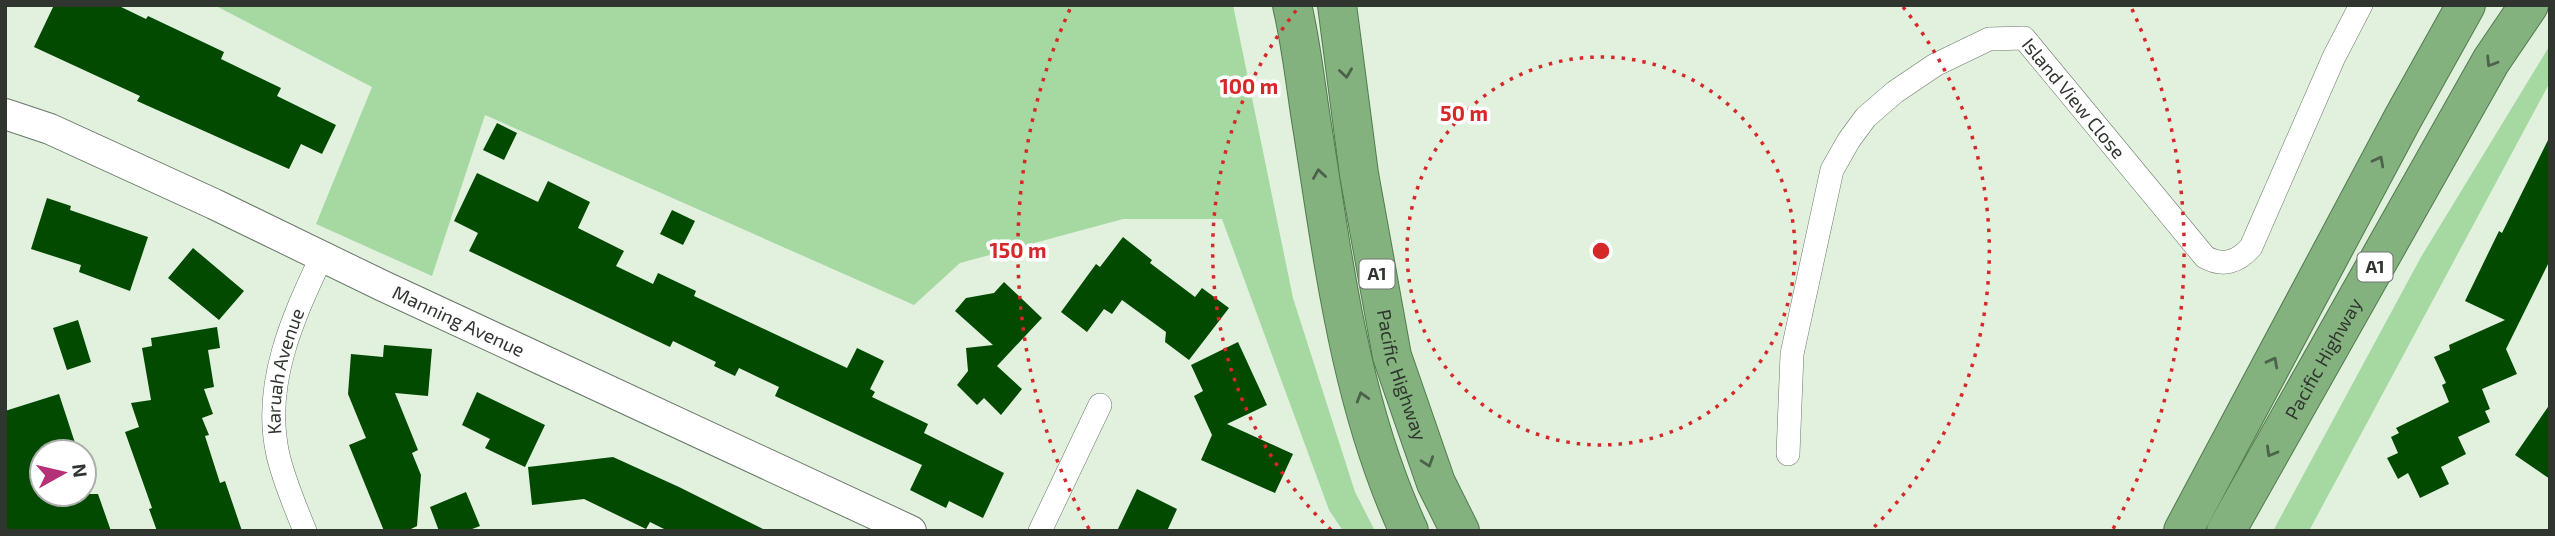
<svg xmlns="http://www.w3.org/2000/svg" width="2555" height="536" viewBox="0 0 2555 536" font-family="'Exo 2',sans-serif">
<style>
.green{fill:#a6d9a1}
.building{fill:#024a00}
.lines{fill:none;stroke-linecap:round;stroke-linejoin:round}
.minor-casing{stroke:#697868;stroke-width:24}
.tertiary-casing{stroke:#697868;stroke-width:32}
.trunk-casing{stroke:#527a4e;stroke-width:40}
.minor{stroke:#fff;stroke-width:23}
.tertiary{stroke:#fff;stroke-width:30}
.trunk{stroke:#83b27e;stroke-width:38}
.oneway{stroke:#4d614b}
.ring{fill:none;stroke:#d62828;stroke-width:3.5;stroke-dasharray:3.5 7}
.labels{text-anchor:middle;stroke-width:7;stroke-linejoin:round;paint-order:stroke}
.shield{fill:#fff;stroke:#6e726d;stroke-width:2}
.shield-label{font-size:18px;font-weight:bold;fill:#30362f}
.street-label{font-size:19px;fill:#30362f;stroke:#fff}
.centre{fill:#d62828;stroke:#fff;stroke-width:3.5}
.ring-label{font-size:21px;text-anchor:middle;font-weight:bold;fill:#d62828;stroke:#fff;stroke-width:7;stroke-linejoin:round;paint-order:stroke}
</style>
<rect width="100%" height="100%" fill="#e1f1de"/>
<path class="green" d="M214,5H1233L1293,298L1355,492L1375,531H1343L1329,510L1222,219H1123L960,263L914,305L485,115L432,276L316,224L372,87Z
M2550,45V82L2309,531H2273L2421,257Z"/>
<path class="building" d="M54,5H117L146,19L148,16L224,52L221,59L281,88L277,96L336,125L322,154L301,144L289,169L137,101L140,96L34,47Z
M497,123L517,133L504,160L483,150Z
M2550,136V260L2506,349L2517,374L2482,389L2490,409L2485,411L2490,422L2458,437L2466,454L2441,467L2449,484L2420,498L2408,473L2398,479L2387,458L2398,453L2391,437L2399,433L2396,428L2449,402L2442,385L2446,383L2434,357L2450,350L2449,345L2505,320L2465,301L2499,231L2502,233Z
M477,173L538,202L548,181L590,202L578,228L624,251L616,266L653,284L658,273L696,291L694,296L847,368L857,348L884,361L870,389L875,392L872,397L928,424L924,433L1004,473L983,518L949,501L946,508L910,490L922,465L775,396L779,387L739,368L735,376L714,366L716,362L673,341L670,347L469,251L478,233L454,221Z
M47,198L71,206L70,210L148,237L130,291L79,272L81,265L31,249Z
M672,210L695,221L683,245L660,234Z
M1123,237L1152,260L1150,263L1195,297L1202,288L1229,308L1189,360L1165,342L1166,332L1122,300L1112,314L1104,309L1087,332L1061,312L1096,264L1100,267Z
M193,248L244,291L219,320L168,278Z
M1004,282L1042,318L997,366L1022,389L1001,415L984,398L977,405L957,385L968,371L966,348L993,345L955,311L966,298L994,293Z
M78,320L91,362L67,370L53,328Z
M217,327L220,348L208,350L214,387L204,389L213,414L202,418L209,435L205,436L220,483L225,481L242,531H157L149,509L152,508L125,432L139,427L131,403L151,400L142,348L152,346L151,338Z
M1238,342L1267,405L1227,424L1293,454L1275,493L1201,460L1212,435L1194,396L1203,391L1191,365Z
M384,345L432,349L428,396L395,393L418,450L412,453L421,475L417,526L407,531H384L349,445L366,438L348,394L351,354L383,357Z
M477,392L545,425L525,467L485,448L490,439L462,425Z
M59,394L78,452H42V494H98L111,531H5V411Z
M2550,404V479L2515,455Z
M613,457L679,487L767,531H668L650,522L646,529L584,499L532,505L528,467Z
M1137,489L1177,509L1167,531H1117Z
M466,492L480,526L467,531H439L430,507Z"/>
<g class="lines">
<g class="minor-casing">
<g id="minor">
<path id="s1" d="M1788,454L1792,354L1832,170L1849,140L1866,117L1895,92L1935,65L1989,39L2024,38L2205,257C2223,267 2238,262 2251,247L2334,57L2361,5"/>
<path id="s2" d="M305,531C295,506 284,481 278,455C262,385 293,317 322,256"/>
<path d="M1040,531L1100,405"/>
</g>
</g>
<g class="tertiary-casing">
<g id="tertiary">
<path id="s3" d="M5,114L50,129L214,204L383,286L911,531"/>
</g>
</g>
<g class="trunk-casing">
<g id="trunk">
<path d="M1292,5C1302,47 1306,90 1313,132C1334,266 1351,406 1409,531"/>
<path id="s4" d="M1337,5L1359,174L1392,356L1436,483L1460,531"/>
<path d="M2183,531L2403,118L2466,5"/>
<path id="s5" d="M2226,531L2491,61L2529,5"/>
</g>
</g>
<use href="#minor" class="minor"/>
<use href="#tertiary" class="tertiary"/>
<use href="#trunk" class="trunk"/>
</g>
<defs><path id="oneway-chevron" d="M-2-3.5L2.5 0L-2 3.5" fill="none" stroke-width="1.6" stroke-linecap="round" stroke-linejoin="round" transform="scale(1.75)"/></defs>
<g class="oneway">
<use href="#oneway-chevron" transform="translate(2491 62) rotate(122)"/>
<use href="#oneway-chevron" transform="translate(1346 73) rotate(82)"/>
<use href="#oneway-chevron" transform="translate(2379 161) rotate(-62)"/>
<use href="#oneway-chevron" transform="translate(1319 174) rotate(-99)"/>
<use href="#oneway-chevron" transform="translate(2273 362) rotate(-62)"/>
<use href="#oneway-chevron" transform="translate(1362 397) rotate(-107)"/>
<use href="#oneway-chevron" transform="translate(2271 452) rotate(120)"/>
<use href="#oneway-chevron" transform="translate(1428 462) rotate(71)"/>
</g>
<g class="ring">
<circle cx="1601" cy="251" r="194"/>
<path d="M1331 530A388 388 0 0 1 1299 7M1903 7A388 388 0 0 1 1871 530"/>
<path d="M1089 529A583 583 0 0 1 1070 9M2132 9A583 583 0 0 1 2113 529"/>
</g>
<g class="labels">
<g class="shield">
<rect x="2357.5" y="252.5" width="35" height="29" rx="5"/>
<rect x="1359.5" y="259.5" width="35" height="29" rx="5"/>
</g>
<g class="shield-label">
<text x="2375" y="273">A1</text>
<text x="1377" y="280">A1</text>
</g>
<g class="street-label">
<text dy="7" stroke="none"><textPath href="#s1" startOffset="611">Island View Close</textPath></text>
<text dy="7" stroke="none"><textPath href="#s3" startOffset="499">Manning Avenue</textPath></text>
<text dy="7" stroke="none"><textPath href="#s5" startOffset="198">Pacific Highway</textPath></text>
<text dy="7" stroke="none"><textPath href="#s2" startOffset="166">Karuah Avenue</textPath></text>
<text dy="7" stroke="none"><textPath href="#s4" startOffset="376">Pacific Highway</textPath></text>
</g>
</g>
<circle cx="1601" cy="251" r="10" class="centre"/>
<g class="ring-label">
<text x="1249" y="94">100 m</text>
<text x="1464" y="121">50 m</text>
<text x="1018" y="258">150 m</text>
</g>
<rect width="2555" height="536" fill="none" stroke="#30362f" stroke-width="14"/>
<g transform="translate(63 473) rotate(82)"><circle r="33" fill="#ffffff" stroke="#acafac" stroke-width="2"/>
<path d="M0-5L12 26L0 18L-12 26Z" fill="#b63278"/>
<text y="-10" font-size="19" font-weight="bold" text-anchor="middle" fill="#30362f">N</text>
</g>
</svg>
